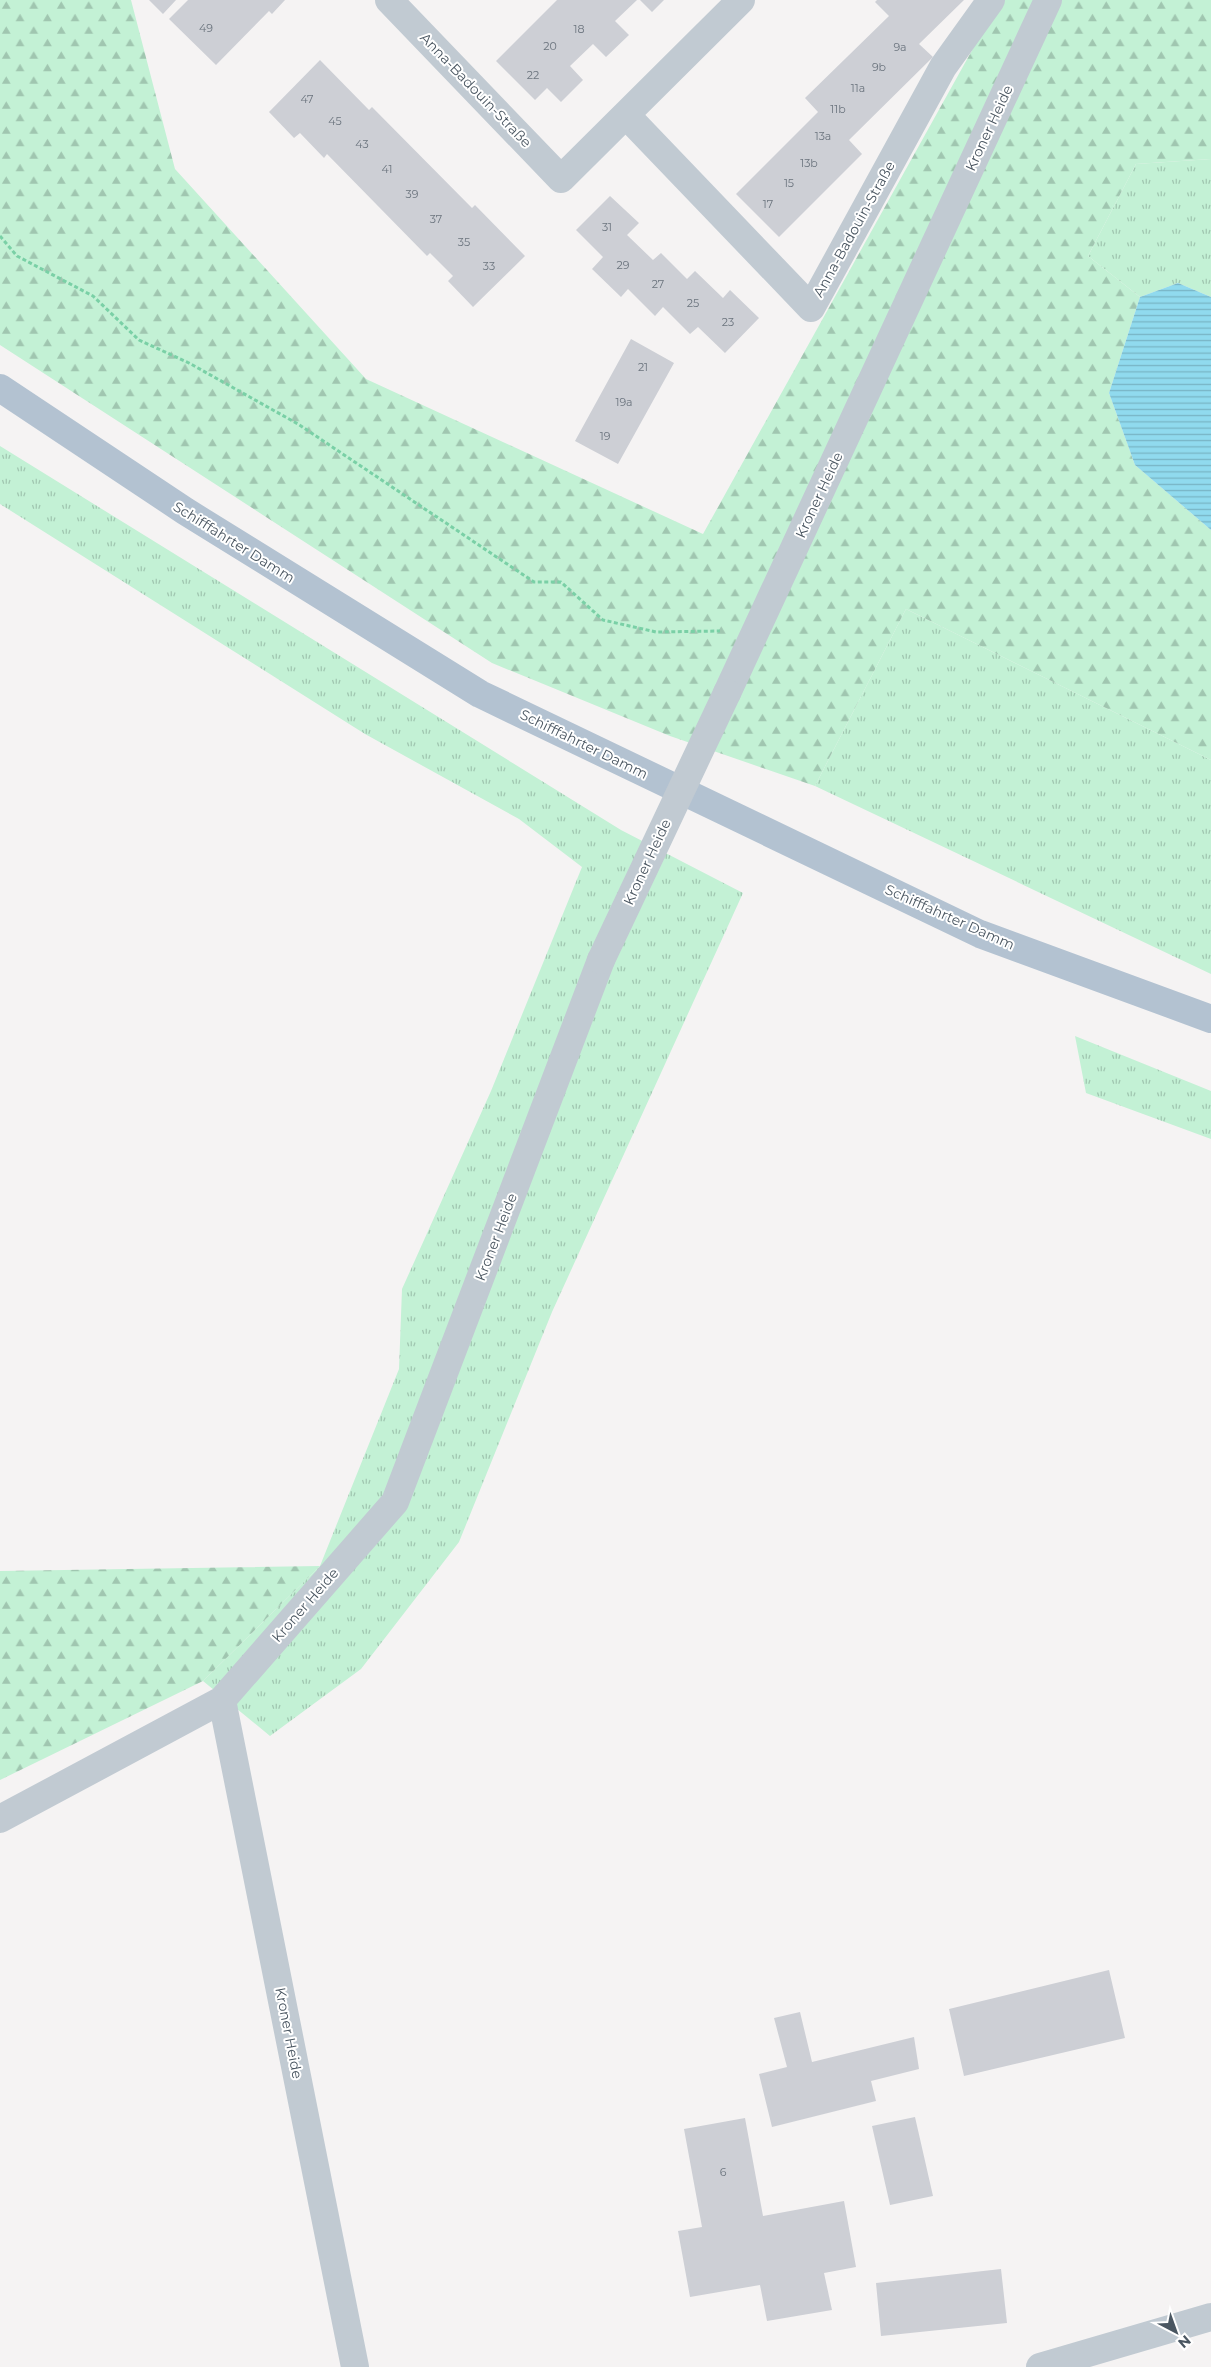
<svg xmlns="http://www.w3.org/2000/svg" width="1211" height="2367" viewBox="0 0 1211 2367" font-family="Montserrat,sans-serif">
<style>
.grass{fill:url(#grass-tufts)}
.forest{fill:url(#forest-firs)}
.water{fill:url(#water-rules)}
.building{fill:#cdcfd5}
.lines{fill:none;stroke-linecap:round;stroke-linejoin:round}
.path{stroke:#7ad0a6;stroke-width:3;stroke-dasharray:4 2.5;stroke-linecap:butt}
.street{stroke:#c1cad2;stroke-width:28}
.primary{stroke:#b3c2d1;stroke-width:28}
.street-bridge{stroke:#c1cad2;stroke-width:28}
.labels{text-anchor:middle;stroke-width:4;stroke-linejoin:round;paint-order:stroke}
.number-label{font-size:11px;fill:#6b747e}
.street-label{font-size:14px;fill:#4a5661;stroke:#fff}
</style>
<defs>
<pattern id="grass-tufts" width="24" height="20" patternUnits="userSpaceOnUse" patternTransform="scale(1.25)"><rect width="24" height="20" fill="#c3f1d5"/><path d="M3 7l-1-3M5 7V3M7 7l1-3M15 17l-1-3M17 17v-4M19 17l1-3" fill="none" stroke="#a0c6b0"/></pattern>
<pattern id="forest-firs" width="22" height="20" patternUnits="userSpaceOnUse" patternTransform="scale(1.25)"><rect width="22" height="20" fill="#c3f1d5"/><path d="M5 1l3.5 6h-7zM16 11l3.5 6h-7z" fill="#a0c6b0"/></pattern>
<pattern id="water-rules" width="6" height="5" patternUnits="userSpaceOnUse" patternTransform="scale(1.25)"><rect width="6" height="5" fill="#90daee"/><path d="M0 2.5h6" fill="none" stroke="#78b4c4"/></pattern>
</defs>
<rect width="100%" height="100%" fill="#f5f3f3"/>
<path class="grass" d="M1211,159V297L1178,283L1140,297L1088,256L1136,164Z
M0,446L621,830L743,893L552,1312L459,1542L361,1669L270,1736L203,1681L320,1566L399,1369L402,1289L491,1091L582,867L519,819L365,734L0,504Z
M906,609L1211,760V974L815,786Z
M1075,1036L1211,1091V1139L1086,1093Z"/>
<path class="forest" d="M0,0H131L175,169L366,379L703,534L1000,0H1211V159L1136,164L1088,256L1140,297L1109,393L1135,465L1211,530V760L906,609L815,786L670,736L492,663L0,345Z
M320,1566L203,1681L0,1780V1571Z"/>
<path class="water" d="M1178,283L1211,297V530L1135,465L1109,393L1140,297Z"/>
<path class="building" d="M149,0H176L163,14Z
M188,0H285L272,14L269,11L216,65L169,19Z
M557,0H637L615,21L629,35L606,57L593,44L570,66L583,80L561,102L547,88L535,100L496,61Z
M640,0H664L652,12Z
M877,0H964L919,44L933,57L849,140L862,154L779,237L736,194L818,112L805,98L889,16L875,2Z
M320,60L369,110L372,107L472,208L475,205L525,256L473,307L448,281L453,276L430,253L427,256L327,154L324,158L300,133L294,138L269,112Z
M610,196L639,223L627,235L653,260L661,253L687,279L695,271L723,298L730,290L759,318L725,353L698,327L690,334L663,307L655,316L628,289L621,297L592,269L603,257L576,230Z
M631,339L674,363L618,464L575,441Z
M1109,1970L1125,2038L964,2076L949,2009Z
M800,2012L812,2062L914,2037L919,2069L871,2081L876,2101L772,2127L759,2074L787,2067L774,2018Z
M915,2117L933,2196L890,2205L872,2126Z
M745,2118L763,2216L844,2201L856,2267L824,2273L832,2310L767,2321L760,2285L690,2297L678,2231L702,2227L684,2129Z
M1001,2269L1007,2323L881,2336L876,2283Z"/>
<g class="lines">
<path class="path" d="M0,236L17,256L93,296L139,340L189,363L298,424L534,582H561L603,620L656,632L720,631"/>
<path class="street" d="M389,0L561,179L741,0
M626,115L811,308L943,67L991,0
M727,693L1048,0
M222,1700L395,1502L601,960
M0,1819L222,1700L355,2367
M1040,2367L1211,2317"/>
<path class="primary" d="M0,388L185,511L480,694L980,934L1211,1019"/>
<path class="street-bridge" d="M601,960L727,693"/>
</g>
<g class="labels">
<g class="number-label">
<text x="206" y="32">49</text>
<text x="579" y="33">18</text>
<text x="550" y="50">20</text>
<text x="900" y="51">9a</text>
<text x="879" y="71">9b</text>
<text x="533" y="79">22</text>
<text x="858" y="92">11a</text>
<text x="307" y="103">47</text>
<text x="838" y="113">11b</text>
<text x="335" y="125">45</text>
<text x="823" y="140">13a</text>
<text x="362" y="148">43</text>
<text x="809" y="167">13b</text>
<text x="387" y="173">41</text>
<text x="789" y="187">15</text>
<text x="412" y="198">39</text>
<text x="768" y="208">17</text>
<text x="436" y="223">37</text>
<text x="607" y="231">31</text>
<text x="464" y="246">35</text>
<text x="623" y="269">29</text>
<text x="489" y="270">33</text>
<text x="658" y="288">27</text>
<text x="693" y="307">25</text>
<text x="728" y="326">23</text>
<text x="643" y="371">21</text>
<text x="624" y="406">19a</text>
<text x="605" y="440">19</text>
<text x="723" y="2176">6</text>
</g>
<g class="street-label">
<text transform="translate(476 90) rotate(46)" y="5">Anna-Badouin-Straße</text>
<text transform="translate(989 128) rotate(-65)" y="5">Kroner Heide</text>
<text transform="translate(854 229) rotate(-61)" y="5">Anna-Badouin-Straße</text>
<text transform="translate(819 495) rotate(-65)" y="5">Kroner Heide</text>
<text transform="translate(234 542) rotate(32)" y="5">Schifffahrter Damm</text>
<text transform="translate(584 744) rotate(26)" y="5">Schifffahrter Damm</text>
<text transform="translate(647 862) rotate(-65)" y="5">Kroner Heide</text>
<text transform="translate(950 917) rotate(24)" y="5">Schifffahrter Damm</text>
<text transform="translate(496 1237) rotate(-69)" y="5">Kroner Heide</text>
<text transform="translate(305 1605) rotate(-49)" y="5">Kroner Heide</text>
<text transform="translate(289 2033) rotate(79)" y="5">Kroner Heide</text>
</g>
</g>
<g transform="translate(1176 2332) rotate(139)" stroke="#ffffff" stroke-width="4" paint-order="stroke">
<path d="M0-4L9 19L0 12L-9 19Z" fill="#4a5661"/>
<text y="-8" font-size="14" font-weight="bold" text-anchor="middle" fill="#4a5661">N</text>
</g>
</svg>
